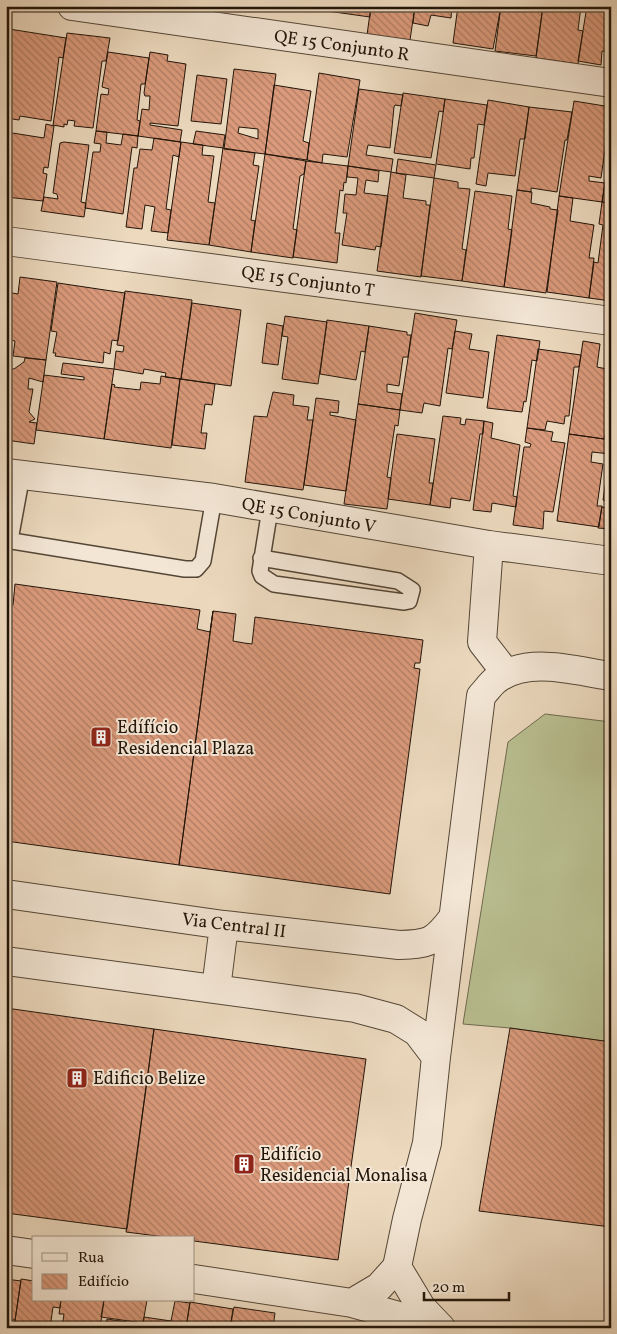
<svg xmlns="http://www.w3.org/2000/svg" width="617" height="1334" viewBox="0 0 617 1334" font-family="Vollkorn,serif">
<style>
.grass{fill:#b9bf91;stroke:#6e6a4d}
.building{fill:url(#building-back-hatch);stroke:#221509;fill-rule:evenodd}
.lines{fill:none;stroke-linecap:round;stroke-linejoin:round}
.service-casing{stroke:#544636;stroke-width:18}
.minor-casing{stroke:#544636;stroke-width:30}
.tertiary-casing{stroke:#544636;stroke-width:30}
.service{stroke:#f3e6d5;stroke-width:15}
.minor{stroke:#f3e6d5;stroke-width:28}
.tertiary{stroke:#f3e6d5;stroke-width:28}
.labels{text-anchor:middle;stroke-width:4;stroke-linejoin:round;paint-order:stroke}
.street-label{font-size:18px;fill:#221509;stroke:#f3e6d5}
.poi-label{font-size:18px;fill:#221509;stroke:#f3e6d5;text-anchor:start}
</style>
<defs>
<pattern id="building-back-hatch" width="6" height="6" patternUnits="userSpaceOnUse" patternTransform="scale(1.25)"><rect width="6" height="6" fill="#da9a7b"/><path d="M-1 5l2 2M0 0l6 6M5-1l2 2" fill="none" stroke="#b07c63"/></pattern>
</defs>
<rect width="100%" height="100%" fill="#ecd9be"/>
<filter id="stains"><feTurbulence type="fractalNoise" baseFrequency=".004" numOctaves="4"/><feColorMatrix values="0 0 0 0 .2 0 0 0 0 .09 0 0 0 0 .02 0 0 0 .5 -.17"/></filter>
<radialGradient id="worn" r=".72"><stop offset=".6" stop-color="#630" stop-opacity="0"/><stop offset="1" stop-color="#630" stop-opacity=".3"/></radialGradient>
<path class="grass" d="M545,714L611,722V1042L510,1028L463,1024L508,742Z"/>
<path class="building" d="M328,6H371L370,17L327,11Z
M371,6H415L410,40L367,35Z
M415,6H452L451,18L431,15L428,26L413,23Z
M458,6H501L493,49L453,43Z
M501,6H543L536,56L495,51Z
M543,6H581L578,30L583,31L578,64L536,58Z
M587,6H611V52L602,51L601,65L578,61Z
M9,29L66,38L63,58L59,57L51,121L20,116L19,120L6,118V46Z
M67,33L110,38L106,61H102L93,128L74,126L75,121L68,120L67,125L64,124V127L53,125Z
M108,52L149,58L145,84H141L137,120L140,121L138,136L96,131L101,94L108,95L109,89L102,87Z
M150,52L168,55L167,61L186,64L178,126L150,123V125L182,130L180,142L138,136L142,109L149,110L150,96H145L144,93Z
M234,69L276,74L265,154L224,149ZM239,127L258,129V139L238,133Z
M319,73L360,80L347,157L323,154L322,163L307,160Z
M197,75L227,79L221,124L191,121Z
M274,85L311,91L303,141L309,143L307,160L265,154Z
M359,89L403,95L401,106L395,105L394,107L390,148L368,145L366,155L393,159L391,172L348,166Z
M403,93L445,99L443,112L439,111L431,158L394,153Z
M445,99L487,105L484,125L478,124L474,158H471L470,169L436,164Z
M488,100L529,107L525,139H520L515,176L488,173L486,186L476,184Z
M574,101L611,107V136L607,135L601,178L589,176V181L605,183L602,202L559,196Z
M529,107L572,112L567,140H565L557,192L531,188V192L517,190Z
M46,124L54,126L48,168L44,167L43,173L47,174L43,201L6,197V132L44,138Z
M96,131L107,132L106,143L121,145L123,134L138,136L137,148L132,147L123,214L85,208L93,152H100L101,144L94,143Z
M196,131L225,135L223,148L193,144Z
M154,138L181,142L179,157L173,155L166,209L171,210L168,233L151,231L155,207L145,205L142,229L126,227L134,168H137L140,149L152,150Z
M611,140V203L602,202Z
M64,142L89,145L81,202L86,203L84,217L41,211L44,197L58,199L57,194L53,193L60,143Z
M181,142L203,145L202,155L214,156L208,202L215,203L209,245L167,240Z
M223,148L255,153L253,165L259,166L251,220L255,221L251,252L209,245Z
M265,154L306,161L304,174L300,176L293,229L297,230L293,258L251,252Z
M398,159L436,165L434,178L396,173Z
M306,161L348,166L346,183L344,182L343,191L340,190L335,233H340L337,263L293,257Z
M348,166L379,171L378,182L366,180L364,193L388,196L381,247L376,246L375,250L342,245L347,213H343L345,194L356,195L358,178L347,177Z
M391,172L406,175L403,198L426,201V205H430L421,277L377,271Z
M434,178L458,182V188L470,189L462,249L466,250L462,281L421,276Z
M517,190L532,192L531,203L550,207V209L558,210L546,293L504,287Z
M475,191L512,196L508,229L512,230L504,287L462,281Z
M559,196L573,198L570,221L594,225L589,258H594L589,298L547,292Z
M602,202L611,203V301L589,298L594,262L598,263L603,225L599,224Z
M20,277L57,282L46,360L13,356L15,341L6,339V292L18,294Z
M58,283L125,293L118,341L112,340L110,354L104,352L103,363L55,356L56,353H53L57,332L51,331Z
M125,291L192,300L181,379L165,377L166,373L144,369L143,374L114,369L116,351L123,352L124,346L117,345Z
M192,303L241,310L231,386L181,379Z
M415,313L457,320L452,349L448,348L440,406L424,403L422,413L400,410Z
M285,316L327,322L318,384L282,379L288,337L282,336Z
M327,320L369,326L365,352L361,351L356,380L320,374Z
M267,323L283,326L278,365L262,363Z
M369,326L407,332V335H411L408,357H403L399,386L387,384V392L402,394L400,410L358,404Z
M455,331L472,334L469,349L489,352L483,398L446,393Z
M497,335L540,341L537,361L532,360L526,402L524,401L522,412L487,408Z
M583,341L600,344L597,367L607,369L611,345V409L604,439L569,434Z
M538,349L581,355L579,367H574L569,416H565L564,424L547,421L545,430L527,428Z
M25,358L46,360L43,382L29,378L28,389H33L29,412L35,419L29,422L37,423L34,444L6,440V368L14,369L24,362Z
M63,363L114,369L104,439L36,430L44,375L84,380V377L61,374Z
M161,376L180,379L171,448L104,439L112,384L115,385L114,387L140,390L141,382L160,384Z
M180,379L215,384L212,405L205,404L201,433H207L205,449L172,445Z
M273,392L294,395L293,405L309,407L307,420H313L303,490L245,482L254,416L267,417Z
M316,398L339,401L338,413L330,412V415L356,420L346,491L304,485Z
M358,404L400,410L398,426L395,425L387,477L391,478L387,509L344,504Z
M443,416L461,418L460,424L465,425L466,419L484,421L483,434H480L470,501L451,498L450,508L430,505Z
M484,421L493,423L491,438L520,445L513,496L517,497L516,507L492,503L491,512L473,510Z
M527,428L553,432L551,441L565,443L553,512L544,511L543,529L513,525L524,447H530L531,444L525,442Z
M397,434L435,439L429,483H433L430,505L388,499Z
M569,434L611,440L610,454L592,452L591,462L603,464L597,506H602L599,527L557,521Z
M611,447V529L598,528L602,507L610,508V503L603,500Z
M15,584L200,610L197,629L210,632L213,611L179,865L6,841V604L13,605Z
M213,611L236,614L233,641L244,643L252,644L255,617L423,640L420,663H415L414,668L420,669L390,894L179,865Z
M6,1008L154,1029L127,1229L6,1213Z
M510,1028L611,1042V1227L479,1211Z
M154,1029L366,1059L338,1260L194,1241V1238H173L126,1232Z
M6,1279L21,1281L15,1320L6,1319Z
M21,1279L34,1281V1300H61L60,1308L53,1307L50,1328H14Z
M61,1300H104L100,1328H62L64,1314H59Z
M104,1300H147L143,1323L101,1317Z
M175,1301L190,1303L186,1328H143L144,1317L171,1321Z
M190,1302L233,1309L230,1328H186Z
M234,1307L275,1313L273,1328H230Z
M107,1319L127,1322L126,1326L136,1328H106Z"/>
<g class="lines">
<g class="service-casing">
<path id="service" d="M6,540L185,569H196L203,561L214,498
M10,540L22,475
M261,558L398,581L412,590L409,601L404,602L274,584L262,576L260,571L270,509"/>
</g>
<g class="minor-casing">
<path id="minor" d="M72,6L611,83
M6,241L611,321
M6,473L214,498L489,545L611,561
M489,545L482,642L506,673
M6,1250L34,1254
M194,1279L352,1303L438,1327
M352,1303L379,1287L397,1267"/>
</g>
<g class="tertiary-casing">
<path id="tertiary" d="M6,894L224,925L399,945C428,944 434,943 452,919
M6,961L355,1008L396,1019L417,1032L436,1057L427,1143L407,1219L397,1267L421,1307L441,1328
M216,989L224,925
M436,1057L481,696C486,691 491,683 497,679C529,656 575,671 611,676"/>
</g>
<use href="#service" class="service"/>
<use href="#minor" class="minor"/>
<use href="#tertiary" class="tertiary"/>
</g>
<defs>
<g id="building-square" transform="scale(1.125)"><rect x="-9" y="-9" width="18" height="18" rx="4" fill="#8f2418" stroke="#f3e6d5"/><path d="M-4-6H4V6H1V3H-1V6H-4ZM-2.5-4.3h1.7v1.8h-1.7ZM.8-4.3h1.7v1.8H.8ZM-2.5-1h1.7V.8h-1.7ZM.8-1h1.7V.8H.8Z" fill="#fff"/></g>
</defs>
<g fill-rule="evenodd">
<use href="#building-square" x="101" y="737"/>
<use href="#building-square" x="77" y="1078"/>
<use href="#building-square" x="244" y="1164"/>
</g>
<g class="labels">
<g class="street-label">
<text transform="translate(342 45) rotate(8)" y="6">QE 15 Conjunto R</text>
<text transform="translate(308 281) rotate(8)" y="6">QE 15 Conjunto T</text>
<text transform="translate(309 515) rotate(10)" y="6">QE 15 Conjunto V</text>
<text transform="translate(234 925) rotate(7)" y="6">Via Central II</text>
</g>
<g class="poi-label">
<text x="117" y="733">Edífício<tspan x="117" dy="21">Residencial Plaza</tspan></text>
<text x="93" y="1084">Edificio Belize</text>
<text x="260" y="1160">Edifício<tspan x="260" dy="21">Residencial Monalisa</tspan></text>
</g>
</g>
<rect width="617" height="1334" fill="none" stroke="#ecd9be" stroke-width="25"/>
<rect x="8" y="8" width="602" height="1319" fill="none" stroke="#221509" stroke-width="2.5"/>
<rect x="12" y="12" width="592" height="1309" fill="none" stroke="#221509"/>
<rect x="32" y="1236" width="162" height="65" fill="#f3e6d5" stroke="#9f9283"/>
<rect x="42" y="1253" width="25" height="8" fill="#f3e6d5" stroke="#9f9283"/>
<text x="78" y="1262" font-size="15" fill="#221509">Rua</text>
<rect x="42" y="1274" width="25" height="15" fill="url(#building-back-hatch)" stroke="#9f9283"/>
<text x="78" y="1286" font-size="15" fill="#221509">Edifício</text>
<path d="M424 1292v8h85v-8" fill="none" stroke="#221509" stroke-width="2.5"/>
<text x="432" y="1292" font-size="15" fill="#221509" stroke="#f3e6d5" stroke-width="4" paint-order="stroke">20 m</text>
<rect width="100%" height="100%" filter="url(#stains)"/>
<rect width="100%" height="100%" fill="url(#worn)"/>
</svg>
